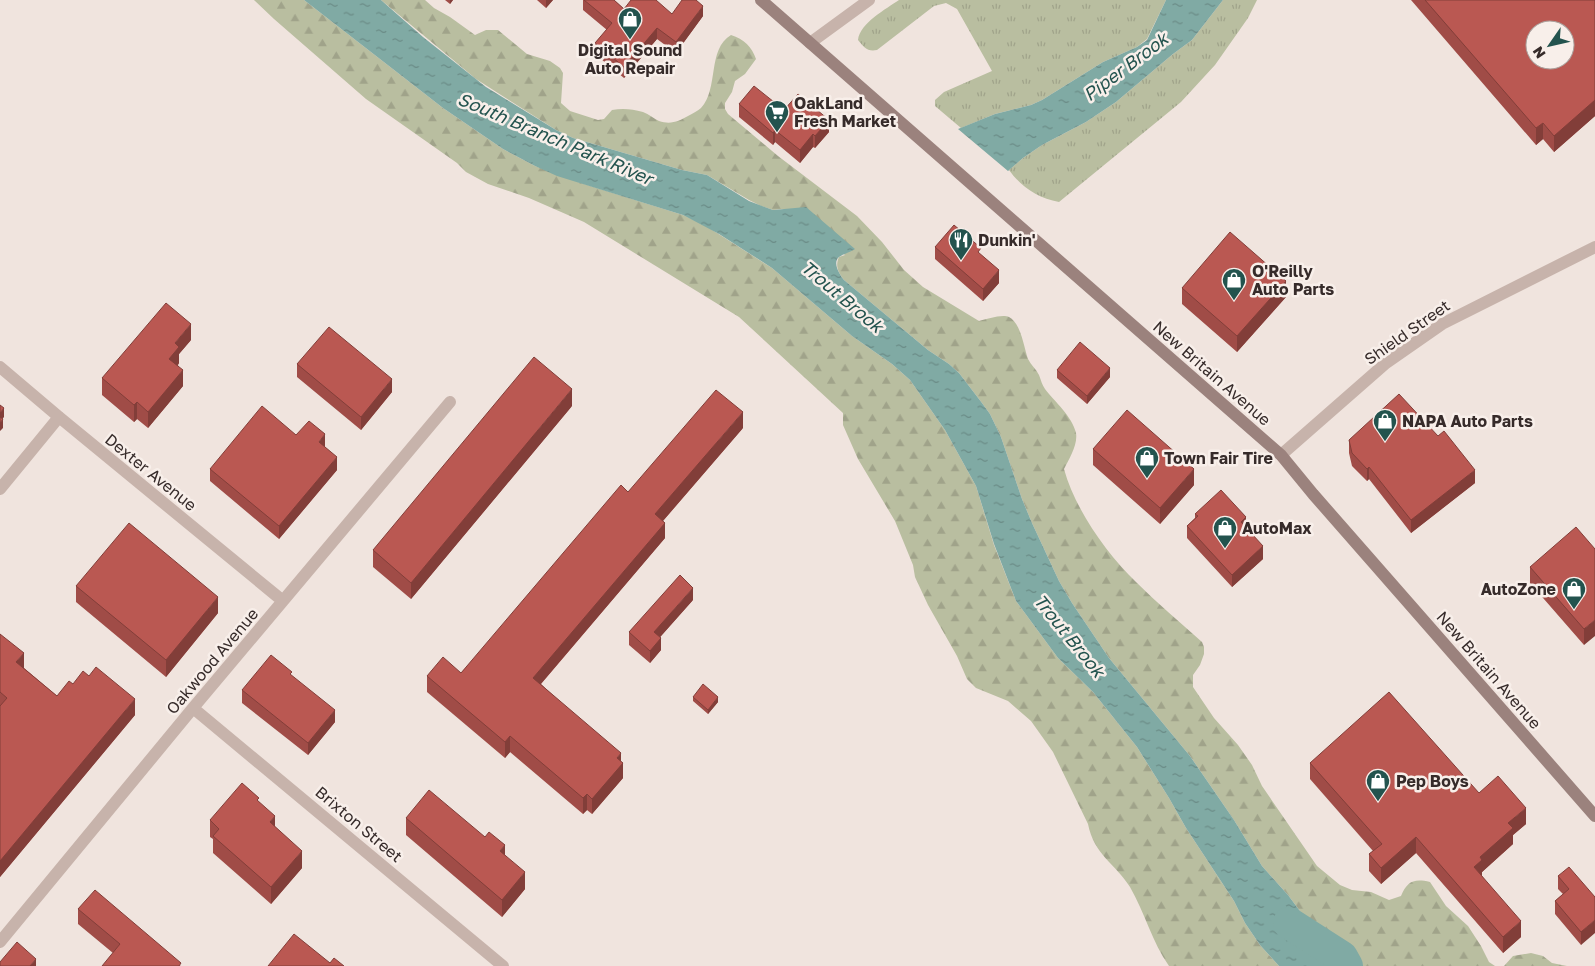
<svg xmlns="http://www.w3.org/2000/svg" width="1595" height="966" viewBox="0 0 1595 966" font-family="'Golos Text',sans-serif">
<style>
.grass{fill:url(#grass-tufts)}
.forest{fill:url(#forest-firs)}
.water{fill:url(#water-ripples)}
.lines{fill:none;stroke-linecap:round;stroke-linejoin:round}
.river{stroke:#80aaa4;stroke-width:32}
.street{stroke:#c7b3ab;stroke-width:12}
.secondary{stroke:#9b827d;stroke-width:12}
.wall{fill:#a04c47}
.shaded-wall{fill:#823e39}
.building{fill:#ba5852;stroke:#823e39;fill-rule:evenodd}
.labels{text-anchor:middle;stroke-width:5;stroke-linejoin:round;paint-order:stroke}
.poi-label{font-size:16px;font-weight:bold;fill:#362b2a;stroke:#f8efea;text-anchor:start}
.street-label{font-size:16px;fill:#362b2a;stroke:#f8efea}
.water-label{font-size:18px;font-style:italic;fill:#23534e;stroke:#f8efea}
</style>
<defs>
<pattern id="grass-tufts" width="24" height="20" patternUnits="userSpaceOnUse" patternTransform="scale(1.25)"><rect width="24" height="20" fill="#b9bea0"/><path d="M3 7l-1-3M5 7V3M7 7l1-3M15 17l-1-3M17 17v-4M19 17l1-3" fill="none" stroke="#a0a38a"/></pattern>
<pattern id="forest-firs" width="22" height="20" patternUnits="userSpaceOnUse" patternTransform="scale(1.25)"><rect width="22" height="20" fill="#b9bea0"/><path d="M5 1l3.5 6h-7zM16 11l3.5 6h-7z" fill="#a0a38a"/></pattern>
<pattern id="water-ripples" width="26" height="14" patternUnits="userSpaceOnUse" patternTransform="scale(1.25)"><rect width="26" height="14" fill="#80aaa4"/><path d="M2 4q2-2 4 0t4 0M15 11q2-2 4 0t4 0" fill="none" stroke="#6a8b86"/></pattern>
</defs>
<rect width="100%" height="100%" fill="#f0e4de"/>
<path class="grass" d="M899,0H1166L1147,39L1137,47L1103,62L1042,100L1031,105L995,114L961,128L935,106V100L944,92L992,71L957,9L946,3L934,6L877,50C867,52 864,47 858,40C860,23 886,9 899,0Z
M1223,0H1257L1248,18L1215,65L1181,102L1059,202C1038,198 1022,188 1009,170L1023,158L1042,145L1086,122L1116,102L1173,54L1192,40Z"/>
<path class="forest" d="M254,0H304L443,108L503,149L535,166L581,183L683,215L706,226L772,268L852,336L892,364L910,380L945,430L976,486L994,545L1016,601L1058,658L1093,692L1137,747L1169,798L1186,828L1234,901L1245,923L1260,945L1279,966H1169C1152,942 1145,913 1130,887C1115,863 1094,855 1088,824L1053,752L1031,721L1008,701L976,688L967,679L957,656L928,605L915,577L913,565L895,521L858,459L843,425V413L739,317L584,222L529,198L488,184L466,172L457,163L366,99L274,19Z
M381,0H425L434,8L450,17L475,35L486,30H498L527,54L550,61L560,68L563,73L561,103L570,111L598,120L604,119L612,110C623,108 632,109 643,112C649,114 654,119 659,121C671,125 679,121 688,116C693,113 698,111 701,108C719,89 707,49 731,35C744,39 752,47 756,59L745,74L735,81L732,92L725,103V109L728,114L778,156L857,216L882,242L904,270L923,287L979,321C987,319 1002,314 1009,317C1021,323 1024,348 1028,359C1031,365 1036,369 1039,375C1041,380 1042,385 1045,389C1055,402 1072,416 1076,433C1078,445 1069,459 1064,469C1075,509 1106,553 1136,582C1157,603 1180,622 1202,642L1204,647V654L1200,665L1193,675V687L1214,718L1238,745L1252,765L1262,786L1317,866L1340,885L1352,890L1371,892L1389,900L1401,896C1407,882 1413,878 1430,882L1446,906L1468,926L1481,946L1489,962L1495,966H1347L1326,946L1288,895L1262,866L1234,820L1190,756L1109,658L1072,603L1059,581L1032,523L1022,499L1001,437L990,414L982,403L959,373L949,364L928,350L844,280C838,272 835,266 839,257L845,255L783,209L773,210L761,206L749,200L707,175L682,170L573,138L556,130L476,79Z
M1531,953L1543,956L1552,963L1567,966H1504L1513,956Z"/>
<path class="water" d="M304,0H381L423,37L486,87L556,130L573,138L682,170L707,175L749,201L773,210L806,207L855,249C851,252 843,254 839,257C832,263 840,275 844,280L928,350L949,364L959,373L982,403L990,414L1001,437L1022,499L1032,523L1059,581L1072,603L1109,658L1190,756L1234,820L1262,866L1288,895L1326,946L1347,966H1279L1260,945L1245,923L1234,901L1186,828L1169,798L1137,747L1093,692L1058,658L1016,601L994,544L976,486L945,430L910,380L892,364L852,336L772,268L719,234L683,215L557,176L535,166L503,149L443,108Z
M1166,0H1223L1192,40L1173,54L1116,102L1086,122L1042,145L1023,158L1008,171L958,129L995,114L1031,105L1042,100L1103,62L1137,47L1147,40Z"/>
<g class="lines">
<path class="river" d="M1289,923L1342,957L1347,966"/>
<path class="street" d="M810,43L869,0
M0,367L59,417L283,601
M1281,455L1386,363L1442,324L1595,247
M0,489L59,417
M193,708L503,966
M0,942L193,708L450,402"/>
<path class="secondary" d="M761,0L1281,455L1313,494L1595,816"/>
</g>
<path class="wall" d="M445,0H453L450,4Z
M537,0H553L546,8Z
M583,0H614L624,9L703,16L676,53L657,39L624,78L595,54V43L607,30L583,10Z
M1411,0H1595V116L1554,152L1543,139L1536,145Z
M739,104L784,110L829,132L815,148L813,147L800,163L775,142L773,145L739,117Z
M935,247L999,283L983,301L935,259Z
M1182,288L1286,297L1237,352L1182,304Z
M191,340L179,354V363L178,365L183,386L148,428L137,419L134,422L102,395V378Z
M297,364L392,392L361,430L297,377Z
M1057,370L1110,377L1087,404L1057,378Z
M572,406L411,599L373,567V550Z
M743,428L663,521L665,538L541,684L621,761L623,778L592,814L587,810L583,814L510,752L505,758L427,692V676L461,673L628,492Z
M296,435L325,447L337,470L279,539L210,481V469Z
M1438,436L1475,483L1411,533L1369,479L1367,481L1352,466L1349,453V440Z
M1093,449L1194,485L1160,524L1093,465Z
M1195,514L1246,527L1263,559L1232,587L1187,538V526L1195,518Z
M1595,549L1584,645L1530,583V567Z
M76,586L218,613L166,677L76,602Z
M693,600L660,637L661,650L650,663L629,645V632Z
M0,634L24,668L57,696L73,684L135,715L0,877Z
M242,690L335,722L308,755L242,703Z
M693,697L718,702L708,714L693,701Z
M1310,763L1479,793L1526,824L1513,835V844L1482,872V876L1521,937L1503,953L1416,853L1381,884L1369,871V854L1373,851L1310,779Z
M259,802L302,868L271,904L213,853V839L210,837V820Z
M406,818L505,855L525,889L502,917L406,835Z
M1558,876L1595,897L1581,945L1555,914V901L1563,894L1558,889Z
M78,909L181,966L113,953L78,924Z"/>
<path class="shaded-wall" d="M450,0H453L450,4Z
M546,0H553L546,8Z
M703,6V16L676,53V42Z
M657,28V39L624,78V67Z
M1595,100V116L1554,152V136Z
M829,120V132L815,148V136Z
M1543,123V139L1536,145V128Z
M775,130V142L773,145V133Z
M813,134V147L800,163V150Z
M999,270V283L983,301V289Z
M1286,281V297L1237,352V336Z
M191,324V340L179,354V363L169,375V359L175,343Z
M1110,368V377L1087,404V396Z
M183,370V386L148,428V412Z
M392,379V392L361,430V417Z
M572,389V406L411,599V583Z
M137,402V419L134,422V405Z
M4,408V417L0,422V413Z
M743,412V428L655,530V514Z
M3,419V428L0,431V423Z
M325,434V447L319,454V442Z
M337,457V470L279,539V526Z
M1369,467V479L1367,481V469Z
M1194,469V485L1160,524V508Z
M1475,470V483L1411,533V520Z
M1246,517V530L1241,522Z
M665,523V538L533,693V678Z
M1263,546V559L1232,587V575Z
M693,588V600L654,644V632Z
M218,597V613L166,677V660Z
M1595,620V636L1584,645V629Z
M661,638V650L650,663V651Z
M24,653V669L16,662Z
M718,697V702L708,714V710Z
M135,699V715L0,877V861Z
M335,710V722L308,755V743Z
M510,736V752L505,758V742Z
M621,753V765L623,763V778L592,814V799L617,758Z
M587,794V810L583,814V798Z
M1526,808V824L1513,835V844L1482,872V876L1474,867L1480,857L1508,823Z
M275,816V832L270,822Z
M1416,837V853L1381,884V868Z
M505,845V862L500,851Z
M302,851V868L271,904V887Z
M525,872V889L502,917V900Z
M1595,920V933L1581,945V932Z
M1521,921V937L1503,953V937Z
M36,959V966H30Z"/>
<path class="building" d="M584,0H614L624,9L631,0H656L672,14L682,0H696L703,6L676,42L657,28L624,67L595,43L612,23Z
M1425,0H1595V100L1554,136L1543,123L1536,128ZM1535,30H1565V60H1535Z
M754,86L784,110L798,94L829,120L815,136L813,134L800,150L775,130L773,133L739,104Z
M954,225L981,248L978,252L999,270L983,289L935,247Z
M1230,232L1286,281L1237,336L1182,288Z
M166,303L191,324L175,343L179,347L169,359L183,370L148,412L137,402L134,405L102,378Z
M329,327L392,379L361,417L297,364Z
M1080,342L1110,368L1087,396L1057,370Z
M534,357L572,389L411,583L373,550Z
M716,390L743,412L655,514L665,523L533,678L621,753L617,758L623,763L592,799L587,794L583,798L510,736L505,742L427,676L443,657L461,673L621,485L628,492Z
M1399,394L1438,436L1444,431L1475,470L1411,520L1369,467L1367,469L1352,453L1349,440Z
M0,405L4,408L0,413Z
M262,406L296,435L309,421L325,434L319,442L337,457L279,526L210,469Z
M1127,410L1194,469L1160,508L1093,449Z
M0,417L3,419L0,423Z
M1221,490L1246,517L1241,522L1263,546L1232,575L1187,526L1198,516L1195,514Z
M129,523L218,597L166,660L76,586Z
M1576,527L1595,549V620L1584,629L1530,567Z
M680,575L693,588L654,632L661,638L650,651L629,632Z
M0,634L24,653L16,662L57,696L69,681L73,684L83,671L89,676L96,667L135,699L0,861V706L7,698L0,692Z
M271,655L292,672L290,674L335,710L308,743L242,690Z
M703,684L718,697L708,710L693,697Z
M1389,692L1479,793L1498,776L1526,808L1508,823L1513,828L1480,857L1482,860L1474,867L1521,921L1503,937L1416,837L1381,868L1369,854L1382,844L1310,763Z
M242,783L259,798L257,800L275,816L270,822L302,851L271,887L213,836L219,829L210,820Z
M429,790L485,837L489,832L505,845L500,851L525,872L502,900L406,818Z
M1569,867L1595,897V920L1581,932L1555,901L1569,889L1558,876Z
M95,890L181,963L179,966H102L120,944L78,909Z
M294,934L330,963L334,958L344,966H268Z
M17,942L36,959L30,966H0V962Z"/>
<defs>
<g id="shop-pin" transform="scale(1.25)"><path d="M0 17L-7.5 6A9.5 9.5 0 1 1 7.5 6Z" fill="#23534e" stroke="#f8efea"/><path d="M-5-2.5h2.3a2.7 3.5 0 0 1 5.4 0H5L5.5 6h-11ZM-1.5-2.5h3a1.5 2.3 0 0 0-3 0Z" fill="#fff"/></g>
<g id="supermarket-pin" transform="scale(1.25)"><path d="M0 17L-7.5 6A9.5 9.5 0 1 1 7.5 6Z" fill="#23534e" stroke="#f8efea"/><path d="M-6-5.5h2.5l.6 2H6L4.5 2H-2.5L-4.4-4H-6ZM-1.5 3.2a1.3 1.3 0 1 0 .1 0ZM3 3.2a1.3 1.3 0 1 0 .1 0Z" fill="#fff"/></g>
<g id="restaurant-pin" transform="scale(1.25)"><path d="M0 17L-7.5 6A9.5 9.5 0 1 1 7.5 6Z" fill="#23534e" stroke="#f8efea"/><path d="M-5-6h1v4h1v-4h1v4h1v-4h1v5L-1.5 .5V6h-2V.5L-5-1ZM5-6V6H3V1.5H1.5Q1.5-4 5-6Z" fill="#fff"/></g>
</defs>
<g fill-rule="evenodd">
<use href="#shop-pin" x="630" y="19"/>
<use href="#supermarket-pin" x="777" y="112"/>
<use href="#restaurant-pin" x="961" y="240"/>
<use href="#shop-pin" x="1234" y="280"/>
<use href="#shop-pin" x="1385" y="421"/>
<use href="#shop-pin" x="1147" y="458"/>
<use href="#shop-pin" x="1225" y="528"/>
<use href="#shop-pin" x="1574" y="589"/>
<use href="#shop-pin" x="1378" y="781"/>
</g>
<g class="labels">
<g class="poi-label">
<text x="630" y="56" text-anchor="middle">Digital Sound<tspan x="630" dy="18">Auto Repair</tspan></text>
<text x="794" y="109">OakLand<tspan x="794" dy="18">Fresh Market</tspan></text>
<text x="978" y="246">Dunkin'</text>
<text x="1252" y="277">O'Reilly<tspan x="1252" dy="18">Auto Parts</tspan></text>
<text x="1402" y="427">NAPA Auto Parts</text>
<text x="1164" y="464">Town Fair Tire</text>
<text x="1242" y="534">AutoMax</text>
<text x="1556" y="595" text-anchor="end">AutoZone</text>
<text x="1396" y="787">Pep Boys</text>
</g>
<g class="street-label">
<text transform="translate(1407 332) rotate(-35)" y="6">Shield Street</text>
<text transform="translate(1212 373) rotate(41)" y="6">New Britain Avenue</text>
<text transform="translate(151 472) rotate(39)" y="6">Dexter Avenue</text>
<text transform="translate(212 661) rotate(-50)" y="6">Oakwood Avenue</text>
<text transform="translate(1489 670) rotate(49)" y="6">New Britain Avenue</text>
<text transform="translate(359 824) rotate(40)" y="6">Brixton Street</text>
</g>
<g class="water-label">
<text transform="translate(1126 67) rotate(-37)" y="6">Piper Brook</text>
<text transform="translate(555 139) rotate(23)" y="6">South Branch Park River</text>
<text transform="translate(842 297) rotate(40)" y="6">Trout Brook</text>
<text transform="translate(1069 636) rotate(51)" y="6">Trout Brook</text>
</g>
</g>
<g transform="translate(1550 45) rotate(236)"><circle r="24" fill="#f8efea" stroke="#aaa19d"/>
<path d="M0-4L9 19L0 12L-9 19Z" fill="#23534e"/>
<text y="-8" font-size="14" font-weight="bold" text-anchor="middle" fill="#362b2a">N</text>
</g>
</svg>
